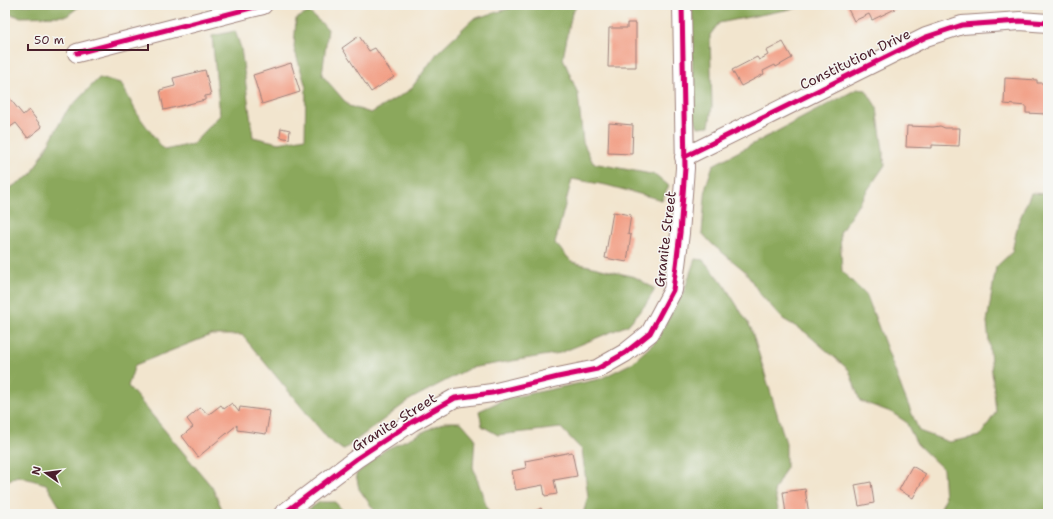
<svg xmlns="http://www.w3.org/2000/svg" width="1053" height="519" viewBox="0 0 1053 519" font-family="'Shantell Sans',sans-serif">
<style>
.forest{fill:#8ba85b;stroke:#6a6443}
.building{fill:#f29d83}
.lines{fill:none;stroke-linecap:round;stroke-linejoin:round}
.minor-casing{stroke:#9e827c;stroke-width:20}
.minor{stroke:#fff;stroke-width:18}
.cycleway-casing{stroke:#f6f6f2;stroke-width:8}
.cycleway{stroke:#d6006c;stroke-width:5}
.labels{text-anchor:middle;stroke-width:3;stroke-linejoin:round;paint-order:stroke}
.street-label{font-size:14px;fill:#4a1f2b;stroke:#f6f6f2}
</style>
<rect width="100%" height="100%" fill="#f6f6f2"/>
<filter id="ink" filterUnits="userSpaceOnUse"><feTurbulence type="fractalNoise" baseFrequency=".025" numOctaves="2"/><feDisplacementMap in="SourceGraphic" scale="8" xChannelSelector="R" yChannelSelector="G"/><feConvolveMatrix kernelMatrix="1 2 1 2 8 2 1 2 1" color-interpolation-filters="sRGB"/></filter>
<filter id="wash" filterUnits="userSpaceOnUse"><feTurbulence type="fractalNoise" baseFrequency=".012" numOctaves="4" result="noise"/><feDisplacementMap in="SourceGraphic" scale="16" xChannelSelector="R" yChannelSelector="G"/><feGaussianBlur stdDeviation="0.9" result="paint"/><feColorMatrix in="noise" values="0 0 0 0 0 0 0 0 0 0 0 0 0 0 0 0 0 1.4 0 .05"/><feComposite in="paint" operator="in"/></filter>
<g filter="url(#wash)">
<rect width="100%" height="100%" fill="#f2e5ce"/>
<path class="forest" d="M5,5H81L67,16L21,17L5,13Z
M522,5H578L572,13L563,58L578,94L583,142L593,163L656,175L669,186L662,200L606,185L572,179L555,243L572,262L635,277L655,289L646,304L628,325L560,353L470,368L411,399L343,450L328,439L242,335H211L135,365L128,386L212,487L222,509V514H64L46,484L17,476L5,482V191L31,175L66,112L99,78L121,83L138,115L164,150L193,144L220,115L212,36L235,31L241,48L253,137L279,143L305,138L306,87L294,48L296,19L309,12L328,29L322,75L349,106L371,113L410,90L438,52L473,19Z
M692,5H811L719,23L710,35L712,107L709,126L698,127L693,114Z
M857,89L866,90L877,108L885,165L869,188L840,233L842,271L867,296L903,392L919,431L949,442L980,436L996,412L987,322L996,267L1012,252L1018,223L1031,193L1048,194V514H938L945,499L943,469L917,444L906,422L891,412L860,401L849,370L805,332L783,319L760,294L745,271L713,245L702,233L706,186L713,165Z
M695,259L703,260L723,283L751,328L786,443V468L774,491L779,514H583L588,497L582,450L561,428L498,435L482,426L479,411L505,399L600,379L632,363L655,342L684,291Z
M444,422H461L475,438L473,467L489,514H377L359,489L356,474L385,450Z
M320,502H335L346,514H301Z"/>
<g id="blocks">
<path class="building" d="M846,5H893L895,9L872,20L869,14L854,21Z
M627,23H636V67H608L609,28H627Z
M359,36L369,51L375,48L394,77L371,92L342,48Z
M783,42L792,58L776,67L775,65L763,71L764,74L741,86L732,70L757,57L759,60L768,55L766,51Z
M291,63L300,92L262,104L253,75Z
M205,70L211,95L205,96V100L164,110L160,90L175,86L173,78Z
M1005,78L1037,80V83H1048V111L1046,110V114L1026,113V106L1004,104Z
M6,94L23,115L29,110L42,127L28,138L16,123L6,130L5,128V95Z
M609,123L633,125L632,154L608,153Z
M907,126L933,127L940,126L945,128H960L959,146L932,145V148L906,147Z
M281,128L290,130L289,139L280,137Z
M613,212L631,215L628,234L631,235L627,262L605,258Z
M232,403L239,412L240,407L270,411L266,434L237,430V425L198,457L182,436L193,427L187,419L201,407L208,415L221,405L224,409Z
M572,452L577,476L554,480L557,494L545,496L543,485L516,490L512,471L526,468L525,461Z
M912,466L926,474L913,498L899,490Z
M871,482L874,503L859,506L855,485Z
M805,489L809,514H786L783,492Z
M541,508L544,514H530Z"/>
</g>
</g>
<g filter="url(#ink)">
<use href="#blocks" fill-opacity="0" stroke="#9e827c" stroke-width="1"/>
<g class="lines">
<g class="minor-casing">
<path id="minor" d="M77,53L263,5
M684,157L926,37L962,25L1020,21L1048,23
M283,514L356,459L412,422L455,398L492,393L558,377L597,369L625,353L650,333L673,290L680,233L685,168L682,5"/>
</g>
<use href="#minor" class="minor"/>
<g class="cycleway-casing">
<path id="cycleway" d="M77,53L263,5
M684,157L926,37L962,25L1020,21L1048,23
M283,514L356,459L412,422L455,398L492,393L558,377L597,369L625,353L650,333L673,290L680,233L685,168L682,5"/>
</g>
<use href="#cycleway" class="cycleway"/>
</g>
</g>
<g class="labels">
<g class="street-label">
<text transform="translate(855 59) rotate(-26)" y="5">Constitution Drive</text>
<text transform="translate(665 239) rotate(-83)" y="5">Granite Street</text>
<text transform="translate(394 422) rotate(-32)" y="5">Granite Street</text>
</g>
</g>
<rect width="1053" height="519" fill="none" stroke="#f6f6f2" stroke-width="20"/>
<g transform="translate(46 473) rotate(284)" stroke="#f6f6f2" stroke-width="3" paint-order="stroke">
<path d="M0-3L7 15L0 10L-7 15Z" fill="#4a1f2b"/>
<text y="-6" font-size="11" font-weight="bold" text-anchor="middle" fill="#4a1f2b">N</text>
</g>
<path d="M28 44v6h120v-6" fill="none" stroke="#4a1f2b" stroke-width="2"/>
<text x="34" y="44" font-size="12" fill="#4a1f2b" stroke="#f6f6f2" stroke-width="3" paint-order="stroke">50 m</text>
</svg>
